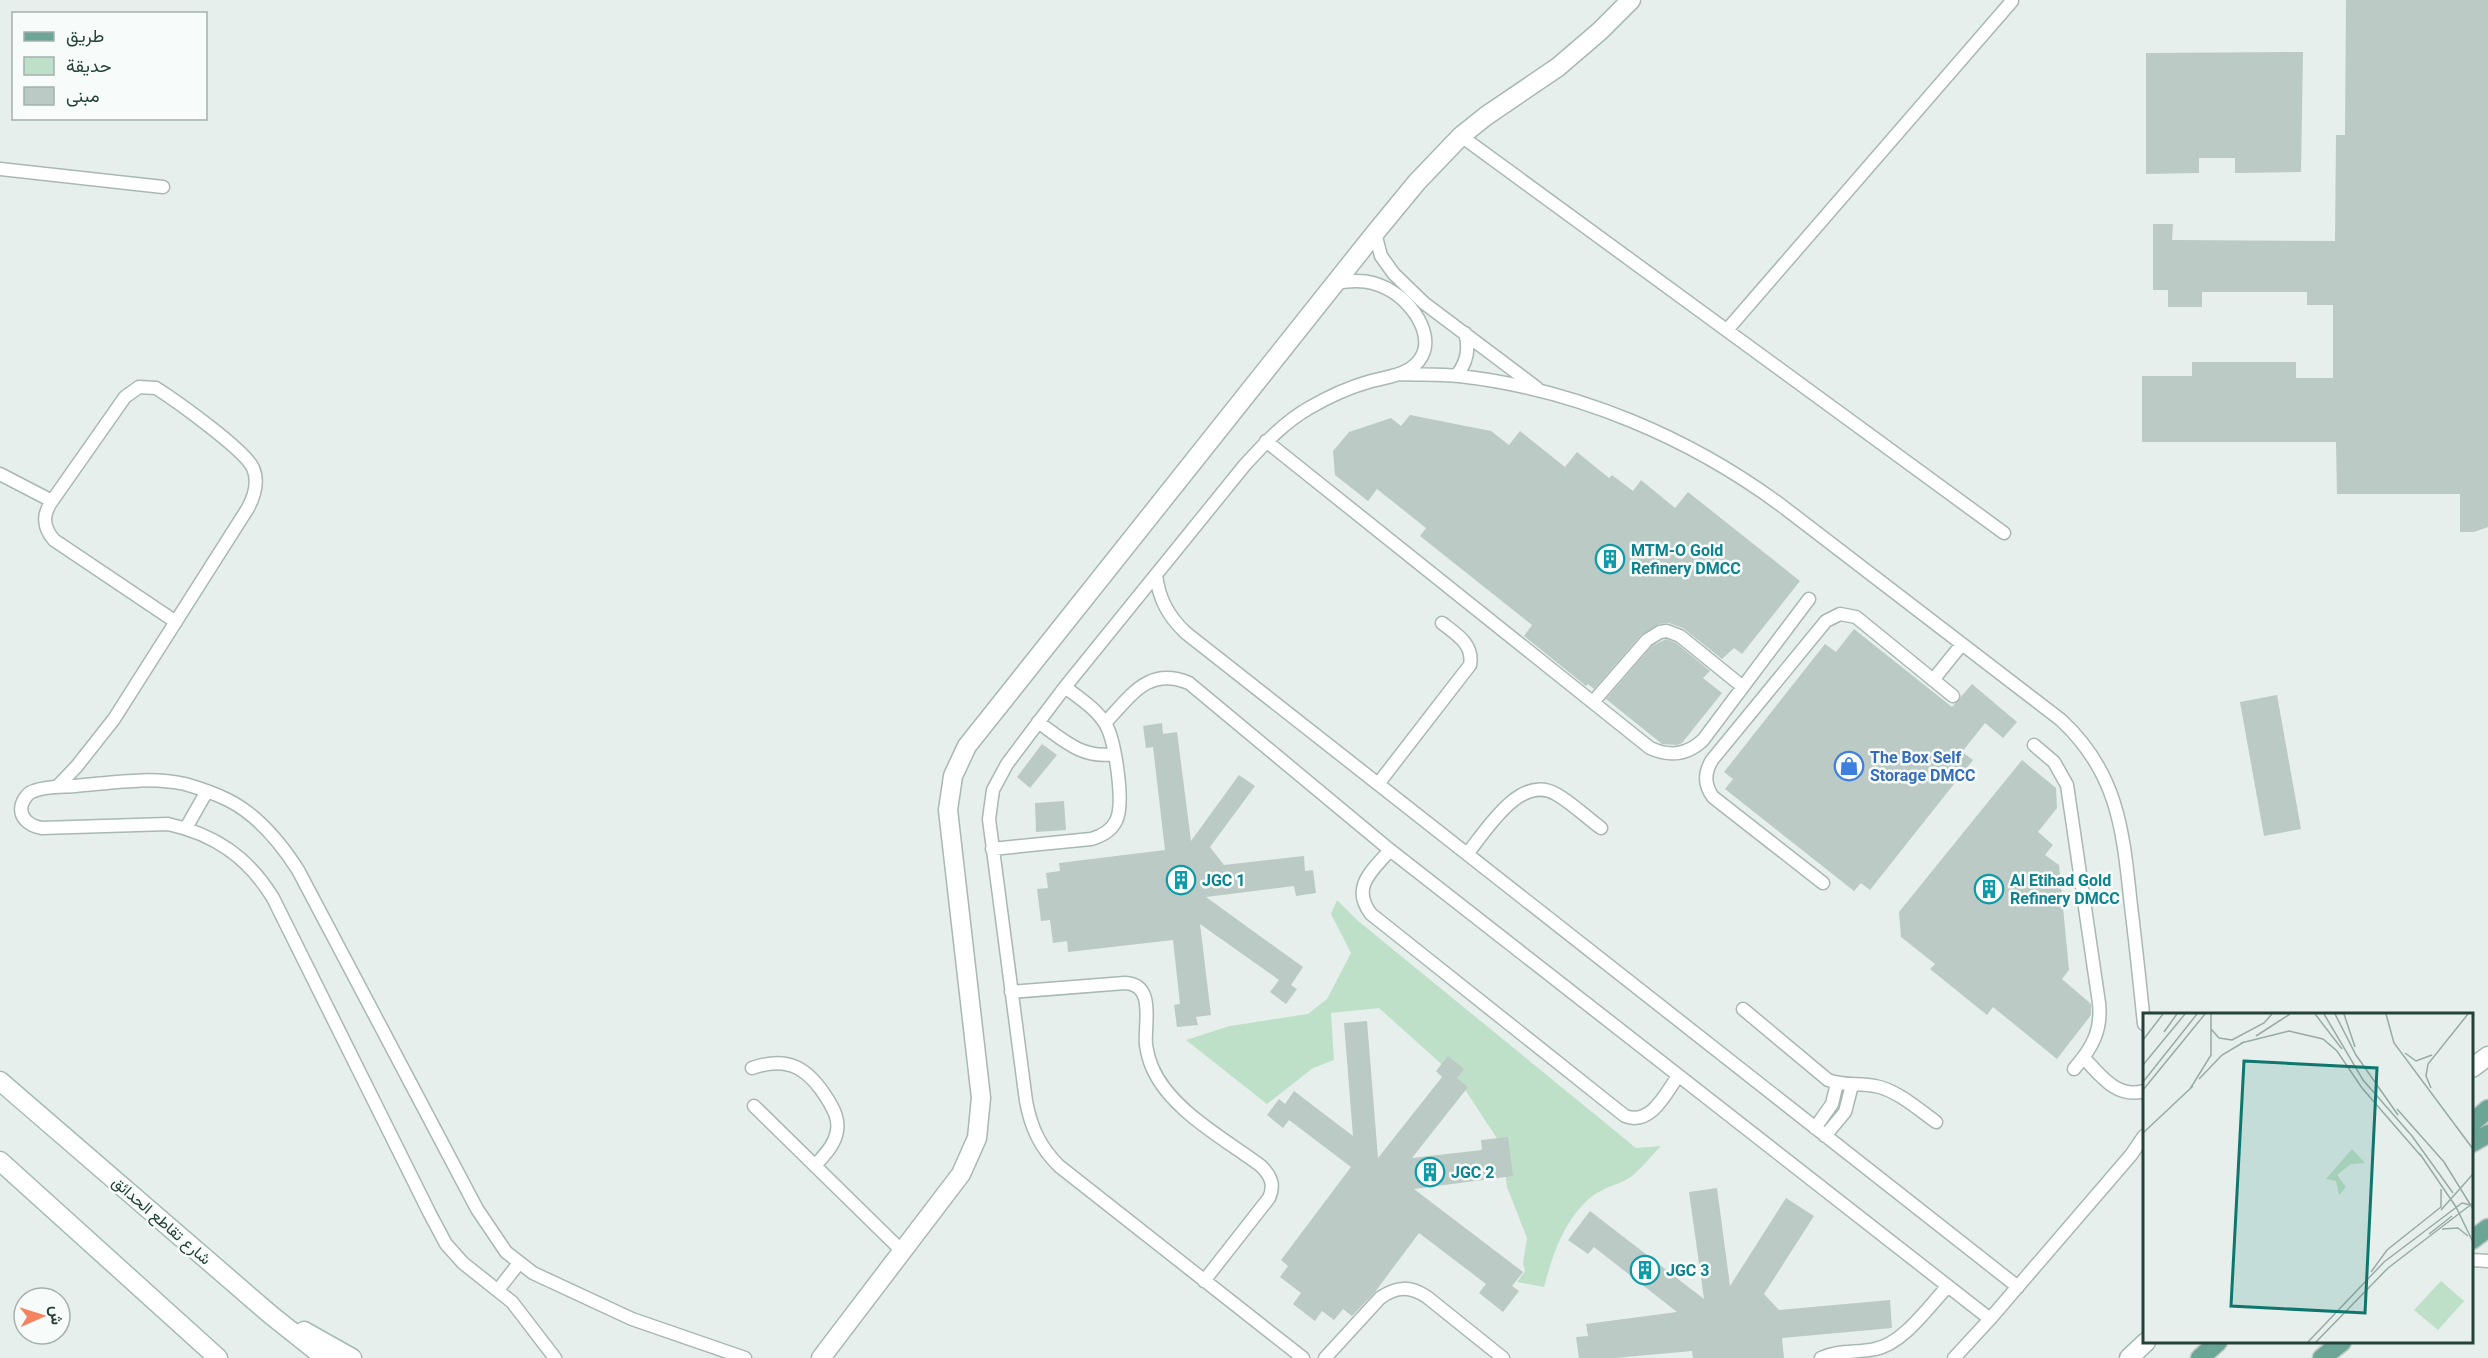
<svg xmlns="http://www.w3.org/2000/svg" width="2488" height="1358" viewBox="0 0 2488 1358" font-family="Roboto,Vazirmatn,sans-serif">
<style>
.green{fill:#bfe0c8}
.building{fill:#bbcac4}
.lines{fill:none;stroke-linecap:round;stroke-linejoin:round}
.service-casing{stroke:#a8b8b2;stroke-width:15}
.minor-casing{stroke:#a8b8b2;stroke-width:21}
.secondary-casing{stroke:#a4bbb3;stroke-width:21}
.primary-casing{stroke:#c2cac8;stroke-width:21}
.service{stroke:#fff;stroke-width:12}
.minor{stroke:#fff;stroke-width:18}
.secondary{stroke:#fff;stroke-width:18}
.primary{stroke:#6aa596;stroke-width:18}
.labels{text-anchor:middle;stroke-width:5;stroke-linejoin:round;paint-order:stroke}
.culture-label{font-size:16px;font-weight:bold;fill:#0d838f;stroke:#f7fbf9;text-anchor:start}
.shop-label{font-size:16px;font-weight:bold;fill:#366cbe;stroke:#f7fbf9;text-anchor:start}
.street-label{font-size:16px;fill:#24423a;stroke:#f7fbf9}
.inset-road{fill:none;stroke:#98aaa4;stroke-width:1.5}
.view{fill:#0f766e;fill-opacity:0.15;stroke:#0f766e;stroke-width:3}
.inset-edge{fill:none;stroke:#24423a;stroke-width:3}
</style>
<rect width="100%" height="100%" fill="#e6efeb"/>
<path class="green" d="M1337,900L1357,920L1636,1148L1661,1146C1651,1156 1642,1168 1632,1176C1622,1184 1603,1187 1591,1197C1564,1220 1553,1254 1544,1287L1517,1282L1525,1271L1523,1263L1527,1238L1507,1187L1502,1146L1458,1079L1379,1008L1331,1013L1334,1060L1313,1068L1267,1104L1186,1040L1230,1026L1308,1014L1327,999L1351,953L1331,914Z"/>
<path class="building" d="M2346,0H2488V527L2474,532H2460V494H2337L2336,442H2142V376H2192V362H2296V378H2333V305H2307V292H2202V307H2168V290H2153V224H2173L2172,240L2335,241L2336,135H2345Z
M2303,52L2301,172L2235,173V158H2199V173L2146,174V53Z
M1410,415L1491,431L1509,445L1520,431L1565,467L1577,452L1609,478L1612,475L1633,491L1641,480L1675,508L1688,492L1800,581L1742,654L1734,648L1722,659L1683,628L1669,623L1659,624L1641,635L1594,689L1588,684L1586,686L1524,636L1532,625L1420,536L1426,528L1377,489L1368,501L1335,475L1333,451L1349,432L1391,418L1401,426Z
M1854,629L1952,707L1972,684L2017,722L2003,738L1985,723L1962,752L1973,760L1870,890L1861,883L1854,891L1725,789L1733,779L1724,772L1825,644L1836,652Z
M1666,639L1676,643L1710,671L1703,678L1722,693L1682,743L1677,745L1662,744L1606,699L1652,646Z
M2277,695L2301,829L2264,836L2240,702Z
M1162,723L1163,734L1177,732L1191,841L1239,775L1255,786L1210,847L1224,865L1304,856L1305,871L1313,870L1316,893L1296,896L1294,886L1206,897L1303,967L1291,985L1297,989L1286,1004L1270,992L1279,980L1200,924L1211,1015L1196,1017L1198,1025L1177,1027L1174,1005L1180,1004L1173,940L1068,952L1067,941L1053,943L1050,920L1041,921L1037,889L1048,888L1046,873L1060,871L1059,863L1165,850L1153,747L1146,748L1143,726Z
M1042,744L1057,755L1030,788L1017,777Z
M2022,760L2056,788L2057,808L2038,832L2053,845L2045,855L2059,865L2069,970L2062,979L2091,1004V1015L2057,1059L1993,1007L1987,1015L1930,969L1935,964L1901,937L1899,912Z
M1064,801L1066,830L1036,832L1035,803Z
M1367,1021L1378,1158L1442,1077L1436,1071L1448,1056L1464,1069L1457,1078L1468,1087L1412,1158L1482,1150L1481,1140L1508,1137L1513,1176L1414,1189L1523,1272L1512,1286L1519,1291L1503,1312L1479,1293L1486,1284L1419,1233L1375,1292L1352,1316L1343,1309L1334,1320L1322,1311L1315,1321L1293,1304L1301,1293L1280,1277L1288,1266L1281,1260L1351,1167L1289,1120L1283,1128L1267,1115L1279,1099L1285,1104L1294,1091L1353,1136L1344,1023Z
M1717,1188L1730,1286L1786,1198L1814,1216L1764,1294L1779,1310L1890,1300L1892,1328L1782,1338L1784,1358H1693L1692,1351L1615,1358H1579L1576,1337L1588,1336L1586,1324L1677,1312L1594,1247L1588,1254L1568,1240L1590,1211L1704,1299L1689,1192Z"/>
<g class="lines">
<g class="service-casing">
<path id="service" d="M1461,136L2004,533
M0,169L163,187
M1375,233L1381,256L1394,274L1424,303L1537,388
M1727,330L2012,1
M1399,374C1419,375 1439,374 1459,376C1576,389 1692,438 1786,509L2061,720C2119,774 2123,832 2131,906C2136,946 2140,985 2144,1024
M1456,376C1467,363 1470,349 1465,333
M1266,441L1650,748C1670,757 1687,755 1703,740L1809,599
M0,474L52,501
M1156,575C1159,599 1168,616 1186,633L2018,1287
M1933,680L1962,644
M1593,702L1647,640L1660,632L1667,631L1680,636L1743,687
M1038,722C1063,740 1082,759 1114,754
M1105,723C1131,696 1148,666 1189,683L1390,850L1990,1319
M2034,745L2054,762L2067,785L2099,1003C2102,1031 2092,1048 2074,1069
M1378,784L1470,665C1474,644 1456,634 1442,623
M57,787L77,766L114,719L248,508C255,495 259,482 253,468C245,450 175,400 156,388L139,387L125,397L52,501C42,515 43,527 54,540L176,622
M186,828L207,791
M992,849L1091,839C1102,836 1111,831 1116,821C1125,804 1115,741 1106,725C1097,709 1079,698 1065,687
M1390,850C1373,870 1350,887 1371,914L1625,1116C1651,1126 1666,1093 1678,1076
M1467,854C1486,831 1520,773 1556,794C1572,803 1586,817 1601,828
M1823,883L1713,797C1704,785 1704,773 1712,760L1826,621L1840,614L1856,617L1953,696
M1011,992L1125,983C1156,984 1144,1024 1146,1045C1147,1052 1149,1060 1152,1067C1170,1110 1225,1139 1261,1166C1271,1176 1275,1185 1269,1198L1204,1281
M1743,1009L1828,1080C1844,1086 1859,1083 1875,1086C1897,1090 1918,1109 1936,1122
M2084,1058C2101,1076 2117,1099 2144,1091
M752,1068C789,1055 809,1069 828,1100C834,1110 839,1119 837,1131C835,1145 824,1155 815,1166
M754,1106L903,1252
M1815,1128L1832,1104L1837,1083
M1825,1136L1845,1112L1852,1085
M2472,1260L2488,1261
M498,1290L519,1263
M555,1358L512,1302L463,1263L446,1244L430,1214L273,898C248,857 214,834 168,824L42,828C30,826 18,818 22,804C24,798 29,792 34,791C46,786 62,787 75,786C111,783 149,776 185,784C199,788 214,793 228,800C258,815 280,842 298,870L477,1209L506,1252L533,1273L632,1319L745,1358
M1303,1358L1059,1166C1040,1147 1031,1128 1026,1101L989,819L993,790L1007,764L1065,687L1244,466C1264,444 1283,423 1309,408C1328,397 1347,388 1368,382C1381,378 1396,377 1408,370C1443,349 1418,308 1393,292C1374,280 1357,279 1336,283
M1325,1358L1380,1298C1397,1286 1410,1286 1427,1297L1503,1358
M1821,1358C1838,1350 1857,1353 1875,1349C1903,1344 1929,1306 1948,1286
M1954,1358L1990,1319L2131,1155L2144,1136"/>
</g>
<g class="minor-casing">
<path id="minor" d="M821,1358L961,1174L977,1138L981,1098L948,810L953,776L967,746L1375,233L1417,182L1461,136L1486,116L1558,67L1600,31L1631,0"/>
</g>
<g class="secondary-casing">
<path id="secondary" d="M2472,1068L2488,1056
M0,1081L271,1315L325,1358
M0,1161L218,1358
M304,1331L352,1358
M2129,1358L2146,1342"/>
</g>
<g class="primary-casing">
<path id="primary" d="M2472,1123L2488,1109
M2472,1143L2488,1134
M2472,1240L2488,1228
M2200,1358L2218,1342
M2322,1358L2342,1342"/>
</g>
<use href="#service" class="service"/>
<use href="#minor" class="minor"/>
<use href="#secondary" class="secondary"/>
<use href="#primary" class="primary"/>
</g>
<defs>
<g id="building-ring" transform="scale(1.5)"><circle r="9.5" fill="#f7fbf9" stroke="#0f9aa8" stroke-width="1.5"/><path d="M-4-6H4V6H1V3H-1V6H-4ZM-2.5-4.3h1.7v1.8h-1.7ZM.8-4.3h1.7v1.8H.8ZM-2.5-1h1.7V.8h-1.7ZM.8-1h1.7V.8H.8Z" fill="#0f9aa8"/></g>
<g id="shop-ring" transform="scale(1.5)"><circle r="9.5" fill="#f7fbf9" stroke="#3f7fe0" stroke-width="1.5"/><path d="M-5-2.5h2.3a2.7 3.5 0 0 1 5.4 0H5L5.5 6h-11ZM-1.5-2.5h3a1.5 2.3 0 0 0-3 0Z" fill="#3f7fe0"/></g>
</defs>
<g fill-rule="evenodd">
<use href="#building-ring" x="1610" y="559"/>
<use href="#shop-ring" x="1849" y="766"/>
<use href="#building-ring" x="1181" y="880"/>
<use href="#building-ring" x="1989" y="889"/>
<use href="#building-ring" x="1430" y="1172"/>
<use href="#building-ring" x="1645" y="1270"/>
</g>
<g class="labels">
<g class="culture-label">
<text x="1631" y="556">MTM-O Gold<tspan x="1631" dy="18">Refinery DMCC</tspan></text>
<text x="1202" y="886">JGC 1</text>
<text x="2010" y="886">Al Etihad Gold<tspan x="2010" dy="18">Refinery DMCC</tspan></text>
<text x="1451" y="1178">JGC 2</text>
<text x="1666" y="1276">JGC 3</text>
</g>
<g class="shop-label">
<text x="1870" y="763">The Box Self<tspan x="1870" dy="18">Storage DMCC</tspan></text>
</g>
<g class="street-label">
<text transform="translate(162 1220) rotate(41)" y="6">شارع تقاطع الحدائق</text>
</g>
</g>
<g transform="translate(2143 1013)">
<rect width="330" height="330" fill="#e6efeb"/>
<path d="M209,136L222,150L208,151L194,162L203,174L196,182L193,168L183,166ZM298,268L321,288L295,317L271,297Z" fill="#bfe0c8"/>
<path class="inset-road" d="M172,1L199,36M181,1L220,67L269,123L310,180M192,1L213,42L255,102M201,1L212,34M243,1L251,30L330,136M68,16L76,25L89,27L121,10L129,1M21,19L34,1M113,23L147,1M0,27L20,1M98,30L146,18L180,26L194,38L219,75L278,143M262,40L273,48L289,42M0,52L42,1M56,66L79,42L101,29M0,69L54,1M288,75L283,63L285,51L325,1M47,76L68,42V1M0,77L62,1M254,96L301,149L330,196M0,120L50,73M277,141L313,194L330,229M330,176V219M298,197L330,161M299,216L315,215L325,223M286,221L309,203M228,259L244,237L298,194V176M165,329L241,249L319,190L328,192M173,329L245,255L330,190"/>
<path class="view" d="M101,48L234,55L222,300L88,293Z"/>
<rect width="330" height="330" class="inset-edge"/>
</g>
<rect x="12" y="12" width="195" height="108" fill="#f7fbf9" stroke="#a3b1ad" stroke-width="1.5"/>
<rect x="24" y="32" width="30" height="9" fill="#6aa596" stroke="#a3b1ad" stroke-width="1.5"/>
<text x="66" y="42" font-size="18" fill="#24423a">طريق</text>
<rect x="24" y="57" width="30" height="18" fill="#bfe0c8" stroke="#a3b1ad" stroke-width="1.5"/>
<text x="66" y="72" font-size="18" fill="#24423a">حديقة</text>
<rect x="24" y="87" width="30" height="18" fill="#bbcac4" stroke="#a3b1ad" stroke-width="1.5"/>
<text x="66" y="102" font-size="18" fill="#24423a">مبنى</text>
<g transform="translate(42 1316) rotate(87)"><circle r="28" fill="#f7fbf9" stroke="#a3b1ad" stroke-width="1.5"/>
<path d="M0-4.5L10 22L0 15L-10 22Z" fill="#f4845f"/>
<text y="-9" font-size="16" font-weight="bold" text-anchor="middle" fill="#24423a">ش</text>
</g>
</svg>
